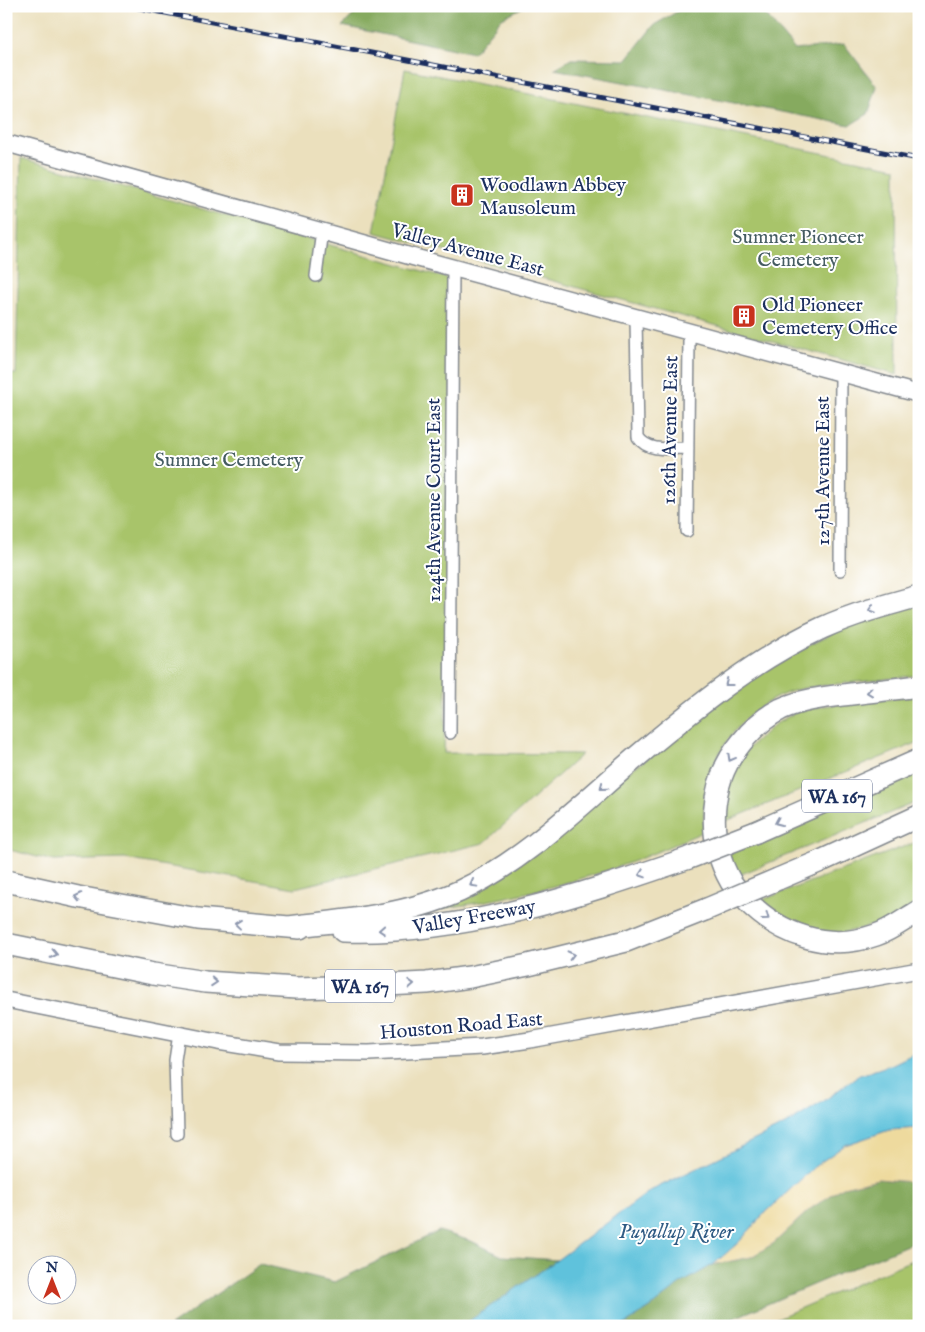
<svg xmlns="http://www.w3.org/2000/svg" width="925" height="1332" viewBox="0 0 925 1332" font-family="'IM FELL English',serif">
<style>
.green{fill:#a8c46b;stroke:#627a64}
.forest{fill:#86aa5f;stroke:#506c5e}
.sand{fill:#eeda9e;stroke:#84847e}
.water{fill:#5ec2dc;stroke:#3c789d}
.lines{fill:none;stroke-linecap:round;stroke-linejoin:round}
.minor-casing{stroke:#83888e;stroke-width:14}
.tertiary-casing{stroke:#83888e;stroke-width:18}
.secondary-casing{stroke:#83888e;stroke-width:19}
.motorway-casing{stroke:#83888e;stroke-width:24}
.minor{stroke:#fff;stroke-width:11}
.tertiary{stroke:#fff;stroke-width:15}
.secondary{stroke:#fff;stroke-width:16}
.motorway{stroke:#fff;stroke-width:21}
.rail-casing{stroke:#1b2f5e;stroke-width:5}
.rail{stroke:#fff;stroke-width:3;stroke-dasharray:9;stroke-linecap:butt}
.motorway-bridge-casing{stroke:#83888e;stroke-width:24;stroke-linecap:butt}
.motorway-bridge{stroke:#fff;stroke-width:21}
.oneway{stroke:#8d97ae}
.labels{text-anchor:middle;stroke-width:4;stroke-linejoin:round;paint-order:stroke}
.shield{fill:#fff;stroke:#5f6d8e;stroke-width:1}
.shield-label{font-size:19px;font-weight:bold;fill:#1b2f5e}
.poi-label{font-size:20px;fill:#1b2f5e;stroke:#fff;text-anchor:start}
.park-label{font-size:20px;fill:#455c62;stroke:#fff}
.street-label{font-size:20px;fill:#1b2f5e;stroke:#fff}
.water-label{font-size:21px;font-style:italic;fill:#2f5b84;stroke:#fff}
</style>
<rect width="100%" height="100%" fill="#fff"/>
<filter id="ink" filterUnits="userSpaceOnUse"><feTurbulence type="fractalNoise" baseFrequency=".02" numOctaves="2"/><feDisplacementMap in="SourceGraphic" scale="10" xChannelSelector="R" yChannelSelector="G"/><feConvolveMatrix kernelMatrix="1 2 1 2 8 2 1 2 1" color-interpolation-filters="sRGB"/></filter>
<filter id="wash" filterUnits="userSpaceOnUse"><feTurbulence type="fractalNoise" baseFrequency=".0096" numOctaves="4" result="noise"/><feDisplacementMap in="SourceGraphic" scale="20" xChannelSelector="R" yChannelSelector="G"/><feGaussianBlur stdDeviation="1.12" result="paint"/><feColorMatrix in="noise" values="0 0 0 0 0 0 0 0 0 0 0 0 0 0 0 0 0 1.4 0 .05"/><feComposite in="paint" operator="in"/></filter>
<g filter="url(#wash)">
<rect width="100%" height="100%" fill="#ebe0bd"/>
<path class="green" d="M405,69L896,168L897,375L374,232Z
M21,158L451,279V544L444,753L582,754L484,843L295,888L125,859L53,861L6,849V374H16Z
M919,604V675C895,678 870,681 846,683C829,685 810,686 793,691C754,703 723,737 710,775C704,793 704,813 703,832C674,844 645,858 615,868C555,888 495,901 433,910L662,748L764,667L841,629Z
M919,695V742L726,821L725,805L728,786L745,751L774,725L796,712L823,706Z
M919,768V801L739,875L733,866L727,848Z
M919,841V902L889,921L840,934L795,927L759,901Z
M919,1257V1326H759Z"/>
<path class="forest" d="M363,6H525L502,18L473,53L342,26Z
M687,6H748L760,8L795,50L844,44L877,87L868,114L850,125L554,69L571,59L626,60L654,25Z
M878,1179L911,1182L919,1181V1240L715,1326H622L650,1308L679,1284L712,1265L751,1257L774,1243L810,1209L843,1187Z
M439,1231L471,1241L502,1256L557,1260L463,1326H170L260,1264L335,1282Z"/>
<path class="sand" d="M919,1128V1181L911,1182L878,1179L843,1187L810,1209L774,1243L751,1257L712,1265L739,1242L762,1216L814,1167L845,1145L889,1130Z"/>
<path class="water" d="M919,1051V1128L889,1130L845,1145L814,1167L762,1216L739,1242L714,1264L680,1284L650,1308L622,1326H462L557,1260L650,1191L787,1124L824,1101L857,1076L893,1064Z"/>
</g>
<g filter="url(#ink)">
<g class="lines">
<g class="minor-casing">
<path id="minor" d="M316,276L322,230
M636,317L638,437C648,453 672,448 688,448
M687,531L689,340L696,332
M840,570L841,372
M450,733L453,267
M177,1134L175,1060L179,1034"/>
</g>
<g class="tertiary-casing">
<path id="tertiary" d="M6,1000L218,1042L279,1052L369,1053L482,1047L530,1040L919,970"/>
</g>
<g class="secondary-casing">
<path id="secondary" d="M6,143L413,257L919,394"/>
</g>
<g class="motorway-casing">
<path id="motorway" d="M919,686C896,689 874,691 851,694C828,697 803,699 781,709C765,717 752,729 741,743C709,781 706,839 731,882C735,888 740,893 745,899C779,935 828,952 876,935C891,930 905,919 919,911
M756,832L919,760
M778,879L823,860L919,816
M6,881L78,897L198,919L300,928
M287,927C345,921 407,915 460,891C528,859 583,802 640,754C696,707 755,659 822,628C853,614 886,605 919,596
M343,931C462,935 578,896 689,858
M6,944L153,974L205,982L296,988L366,986L427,983L470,977L528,965L626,941L707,909"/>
</g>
<use href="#minor" class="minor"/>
<use href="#tertiary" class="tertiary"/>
<use href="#secondary" class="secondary"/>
<use href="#motorway" class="motorway"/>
<g class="rail-casing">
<path id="rail" d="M129,6L919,159"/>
</g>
<use href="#rail" class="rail"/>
<g class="motorway-bridge-casing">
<path id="motorway-bridge" d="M689,858L756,832
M707,909L778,879"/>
</g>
<use href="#motorway-bridge" class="motorway-bridge"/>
</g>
<defs><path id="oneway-chevron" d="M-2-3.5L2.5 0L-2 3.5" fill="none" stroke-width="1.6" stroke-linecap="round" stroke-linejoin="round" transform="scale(1.25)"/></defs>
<g class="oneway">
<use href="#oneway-chevron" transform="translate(872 609) rotate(162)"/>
<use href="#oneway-chevron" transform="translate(728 683) rotate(142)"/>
<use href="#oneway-chevron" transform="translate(870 692) rotate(173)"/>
<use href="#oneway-chevron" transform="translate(731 758) rotate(119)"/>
<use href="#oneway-chevron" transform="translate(603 787) rotate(140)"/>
<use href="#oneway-chevron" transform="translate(778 822) rotate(156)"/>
<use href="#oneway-chevron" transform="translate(642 874) rotate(161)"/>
<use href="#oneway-chevron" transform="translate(473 884) rotate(151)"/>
<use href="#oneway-chevron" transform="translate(78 897) rotate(-168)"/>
<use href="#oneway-chevron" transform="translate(766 917) rotate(36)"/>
<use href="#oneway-chevron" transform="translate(238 924) rotate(-174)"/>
<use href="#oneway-chevron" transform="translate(382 930) rotate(176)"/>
<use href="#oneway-chevron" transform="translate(54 954) rotate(12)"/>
<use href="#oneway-chevron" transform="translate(571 955) rotate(-14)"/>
<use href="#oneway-chevron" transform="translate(214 982) rotate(4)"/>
<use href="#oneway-chevron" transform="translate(411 984) rotate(-3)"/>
</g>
</g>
<defs>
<g id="building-square" transform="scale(1.25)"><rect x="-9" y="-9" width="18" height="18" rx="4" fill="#c8321e" stroke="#fff"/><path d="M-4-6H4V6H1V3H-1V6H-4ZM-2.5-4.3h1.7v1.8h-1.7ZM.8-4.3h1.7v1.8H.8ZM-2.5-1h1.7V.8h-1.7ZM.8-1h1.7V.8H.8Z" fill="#fff"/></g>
</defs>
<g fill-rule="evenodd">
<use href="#building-square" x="462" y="195"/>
<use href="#building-square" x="744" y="316"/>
</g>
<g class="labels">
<g class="shield">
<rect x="802" y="779.5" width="70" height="33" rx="4"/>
<rect x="325" y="969.5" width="70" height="33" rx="4"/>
</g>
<g class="shield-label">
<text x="837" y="803">WA 167</text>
<text x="360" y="993">WA 167</text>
</g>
<g class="poi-label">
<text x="480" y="191">Woodlawn Abbey<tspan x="480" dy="23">Mausoleum</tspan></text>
<text x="762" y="311">Old Pioneer<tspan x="762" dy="23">Cemetery Office</tspan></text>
</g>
<g class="park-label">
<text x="798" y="243">Sumner Pioneer<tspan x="798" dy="23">Cemetery</tspan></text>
<text x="229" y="466">Sumner Cemetery</text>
</g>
<g class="street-label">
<text transform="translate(468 249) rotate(15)" y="7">Valley Avenue East</text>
<text transform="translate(669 430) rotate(-89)" y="7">126th Avenue East</text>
<text transform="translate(822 471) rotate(-90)" y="7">127th Avenue East</text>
<text transform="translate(433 500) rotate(-90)" y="7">124th Avenue Court East</text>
<text transform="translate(474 916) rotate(-10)" y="7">Valley Freeway</text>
<text transform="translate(461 1025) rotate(-5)" y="7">Houston Road East</text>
</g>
<g class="water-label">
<text x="676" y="1238">Puyallup River</text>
</g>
</g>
<rect width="925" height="1332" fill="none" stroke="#fff" stroke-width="25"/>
<g transform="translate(52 1280)"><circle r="24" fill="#ffffff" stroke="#a4acbf"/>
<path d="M0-4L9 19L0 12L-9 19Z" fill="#c8321e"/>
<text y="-8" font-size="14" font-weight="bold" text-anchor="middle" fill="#1b2f5e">N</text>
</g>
</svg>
